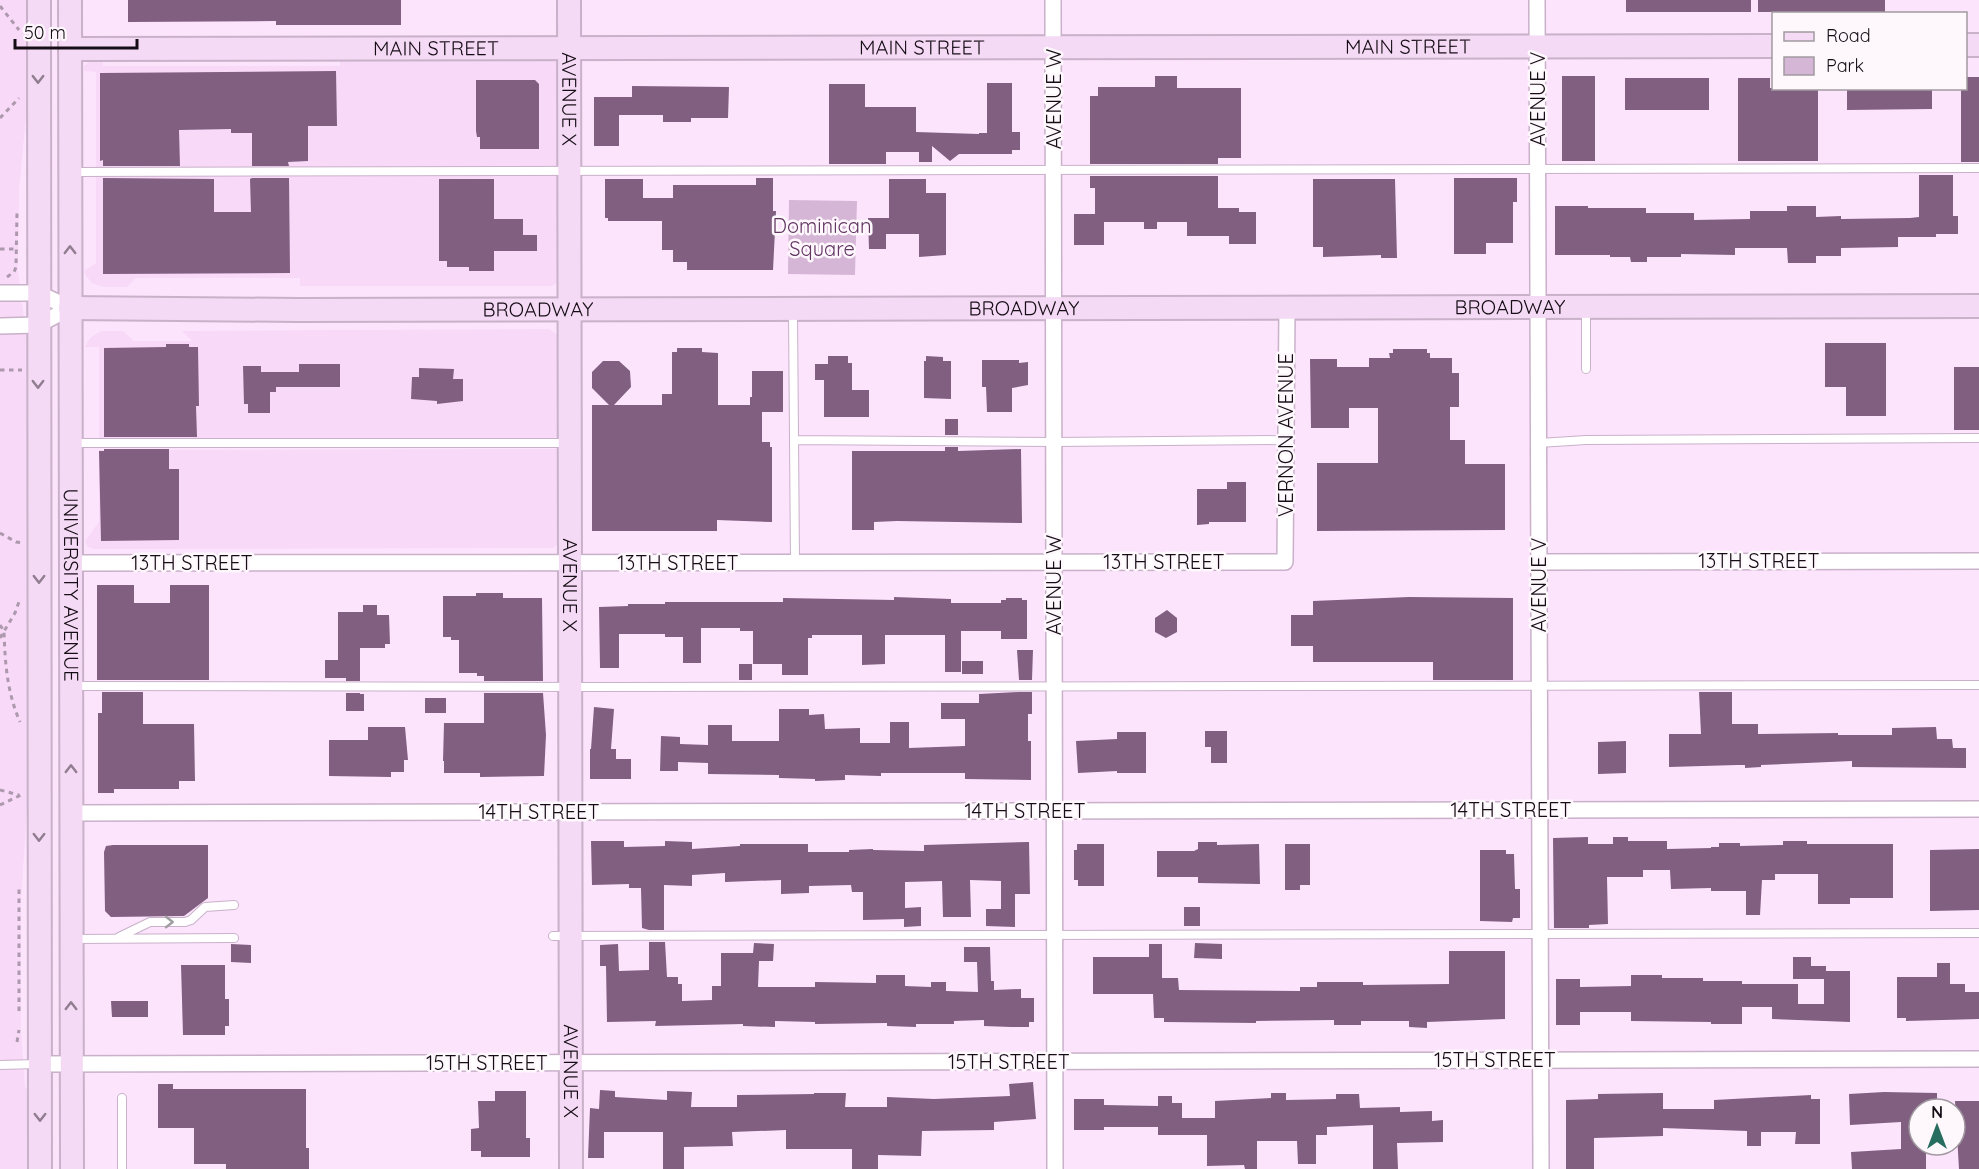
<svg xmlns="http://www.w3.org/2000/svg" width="1979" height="1169" viewBox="0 0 1979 1169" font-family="Quicksand,sans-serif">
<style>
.built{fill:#f8d9f8}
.green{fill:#d6b6d6}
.building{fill:#805f80}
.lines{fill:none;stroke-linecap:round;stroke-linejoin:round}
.lane-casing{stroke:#c9b1c9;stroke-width:10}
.street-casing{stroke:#c9b1c9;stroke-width:18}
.secondary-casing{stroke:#c9b1c9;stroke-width:26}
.path{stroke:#ad99ad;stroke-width:3;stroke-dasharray:4.5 4.5;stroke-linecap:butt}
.lane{stroke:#fff;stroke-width:8}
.street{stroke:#fff;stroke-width:15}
.secondary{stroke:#f4daf4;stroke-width:22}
.oneway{stroke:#907d90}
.oneway2{stroke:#a19ea1}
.labels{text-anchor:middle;stroke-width:5;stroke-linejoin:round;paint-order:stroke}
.street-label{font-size:20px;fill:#150c15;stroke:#fef8fd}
.park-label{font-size:20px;fill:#623563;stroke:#fef8fd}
</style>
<rect width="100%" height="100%" fill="#fde4fd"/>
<path class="built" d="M0,0H27V107L19,190L18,271L28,349L29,781L21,900V1031L25,1087L30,1092L33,1169H0Z
M552,58L558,63L559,281L552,286H300V278H136L127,287H104L92,283L86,276L84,271L96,263V72L84,71V66L89,62L103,60V66H340V59Z
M549,329L559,336L561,435L550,439L99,440V347H85L90,338L101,331H123L134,341H192L182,331Z
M557,449L560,450L559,543L553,548L94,549L88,547L85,541L99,522V450Z"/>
<path class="green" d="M789,200L857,201L855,275L788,274Z"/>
<path class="building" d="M128,0H401V25H276V21L128,22Z
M1626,0H1751V12H1626Z
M1758,0H1885V12H1758Z
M336,71L337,126H308V161L288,162L289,166H252V133H231V129L179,130L180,166H103V160L100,161V73Z
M1155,76H1177V88H1241V158H1218V164H1090V96H1098V87H1155Z
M1562,76H1595V161H1562Z
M1965,77H1979V162H1961V88H1965Z
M1625,78H1709V110H1625Z
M1738,78H1770V88H1818V161H1738Z
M476,80H535L539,84V149H480V137H477L476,131Z
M987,83H1012V132H1020V150H1012V154H959L950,161L932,146V162H919V152H886V164H829V84H865V107H916V132L979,134V133H987Z
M632,86L729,87L728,118H691V122H663V115H619V146H594V97H632Z
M1847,88H1932V109L1847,110Z
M1919,175H1953V216H1958V234H1936V237H1898V247L1841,248V256H1816V263H1788L1787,248H1735V255L1681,254V257H1647V262H1631L1630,257H1610V255H1555V206H1588V208H1646V213H1694V220L1750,219V211H1787V206H1816V217L1841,216V219L1910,218L1919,217Z
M1090,176H1218V208H1239V212H1256V244H1229V236H1187V222H1157V229H1144V222H1104V245H1074V214H1095V188H1090Z
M103,178L214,179V212H251L250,179L252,178H289L290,273L103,274Z
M756,178H773V211H776L773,270H687V262H673V250H662V221H608V218H605V179H643V198H673V185H756Z
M1454,178H1517V202H1513V243H1486V254H1454Z
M439,179H494V219H523V235H537V251H494V271H469V267H447V261H439Z
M889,179H926V193H946V255L919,257V234H886V249H869L868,218H889Z
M1313,179H1395L1397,258H1381V255L1323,257V247H1313Z
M1825,343H1886V416H1846V387H1825Z
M166,344H189V347H198L199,406H196L197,437H104V348L166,347Z
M677,348H702V352L718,353V405H750V397H752V371H783V412H762V442H770V447H772V522L717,520V531H592V405H609L592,388V372L603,361H619L630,371L631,387L614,405H662V394H672V352H677Z
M1393,349H1427V353H1430V358H1452V373H1459V407H1450V440H1465V464H1505V530L1317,531V463H1378V408H1349V428H1311L1310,359H1337V367H1369V358H1390L1389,353H1393Z
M828,356H848V363H852V390H869V417H824V380H815V364H828Z
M926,356L943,357V361H951V399L924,398V361H926Z
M982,360H1019V363L1028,362V385L1012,388V412H987L986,387H982Z
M299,364H340V387H276V392H270V413H248V404H244L243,366H261V372H299Z
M1954,367H1979V430H1954Z
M419,368L454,369L453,379H463V401L437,404V401L411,399L412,377H419Z
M945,419H958V435H945Z
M945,447H958V451L1021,449L1022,523L897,521L874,522V530H852V451H945Z
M104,449H169V469H179V540L101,541L99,451H104Z
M1227,482H1246V522H1209V524L1197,525V489H1227Z
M97,585H134V603H170V585H209V680H97Z
M476,593H503V598H542L543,681H484V676H477V673H459V640H451V637H443V596H476Z
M894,597L951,599V603H1001V600H1006V598H1022V600H1027V639H1001V631H961V672H945V635H885V664L862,665V635H812V638H808V675H782V664H753V631H740V628H701V663H683V637H665V634H619V668H600L599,607L628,606V604H665V602H783V598L894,600Z
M1409,597L1513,598V680H1433V662H1313V646H1291V615H1313V601Z
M363,605H377V615H389L390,644H385V648H360V681H346V678H325V660H338V612H363Z
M1167,610L1177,618V632L1166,638L1155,632V618Z
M1017,650H1033L1032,680H1019Z
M962,661H983V674H962Z
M739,664H752V680H739Z
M102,692H143V724H194L195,781H179V789H114V793H98V713H102Z
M1019,692H1032V714H1028V741H1031V780L965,779V773H881V776L845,775V780L815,781V779L779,778V775L708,774V763L678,762V771H660L661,736L680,737V744L708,745V725H732V741H779V709H809V715L824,714L825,729L860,728V743H890V722H909V748L965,746V719H941V703H979V694Z
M1699,692H1732V724H1758V734L1838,733V735H1892V728L1936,727L1937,739H1952L1953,748H1966V768L1852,767V761L1761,765V767L1745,768V765H1737L1669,767V734H1701Z
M346,693H360V694H364V711H346Z
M484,693H543L546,735L544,776L480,777V773H444V761H443L444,723H484Z
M425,698H446V713H425Z
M594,707L614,709L611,749H616V759H631V779H590V749H591Z
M368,727H405L408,760H404V772H391V777L329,776V740H368Z
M1205,731H1227V763H1211V747H1205Z
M1117,732H1146V773H1117V771L1078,773L1076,741L1117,739Z
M1626,741V773L1598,774V742Z
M1588,837V844H1613V837H1628V841H1667V849L1711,848V847H1719V843H1740V846L1783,845V841H1807V844H1893V898H1850V904H1818V874H1775V880H1762L1760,915H1746V891H1711V888L1671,889L1670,870H1643V877H1607L1608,924L1589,925V928H1554L1553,838Z
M591,841H624V847L665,846V841L692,842V849L740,846V844H808V852H849V850L873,849V850L924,851V845L1029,842L1030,894H1015V927L986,926V909H1001V881L970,880L971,917H943L942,881L905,882V908L921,907V926L904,927V919L863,920V892H852L851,885L809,886V893L781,894V880L725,882V873L692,875V886L664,885V930H649L642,928L641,888H629V884L592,885Z
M1198,842H1217V845L1259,844L1260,884L1198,883V877H1157V851H1194L1198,849Z
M1077,844H1104V886H1078V880H1074V850H1077Z
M1285,844H1310V885H1300V890H1285Z
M113,845H208V898L184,916L111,917L105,911L104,852L106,846Z
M1979,849V910L1930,911V850Z
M1480,850H1506V854H1514L1515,889H1520V918H1513L1512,922L1480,921Z
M1184,907H1200V926H1184Z
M649,942H665L667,977H678V984H682V1001L712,1000V986H721V953H753L754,943L774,944L773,961H759L758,987H815V982L876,983V975H905V986L931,987V982H946V991L978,992L977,962H964V947H990L991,981H994V990L1021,989V998H1034V1022H1029V1027H1011L984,1026V1020L954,1021V1024H916V1027L887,1026V1023L815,1024V1022L775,1021V1027L743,1026V1024L655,1026L656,1021L607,1022L606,966H600V945L618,944L619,971L649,970Z
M1195,943L1222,944V959L1194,958Z
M231,944L251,945V963L231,962Z
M1149,944H1162V978H1178L1179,990L1300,991V987H1317V982H1363V985L1449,984V951H1505V1019L1427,1022V1028L1409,1027V1021H1361V1025H1334V1020L1256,1021V1023L1164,1022V1018H1154L1153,994H1093V957H1149Z
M1793,957H1811V966H1826V971H1850V1022L1772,1019V1007H1742V1024H1711V1022L1631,1021V1012H1580V1025H1556V979H1580V987L1631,986V975H1662V978H1703V981H1742V984H1798V1004H1824V979H1793Z
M1937,963H1950V984H1965V992H1979V1019L1906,1021V1018H1897V977H1937Z
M181,965H225V999H229V1026H225V1035H183Z
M111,1001H148V1017H112Z
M1033,1082L1036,1119L994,1122V1130L922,1131L921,1156L878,1155V1169H852V1149H786V1130L732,1132L733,1146L684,1147V1169H663V1132H604V1158H588L590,1108L599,1109L600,1090L615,1091V1097L667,1100V1091L692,1092L691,1107H737V1095L814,1094V1093H846L845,1107H887V1097L934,1099L1010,1096L1009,1084Z
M158,1084H173V1089H306V1148H309V1169H226V1164H194V1128H158Z
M495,1091H526V1138H530V1157H481V1151H471V1129L479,1128L478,1101H495Z
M1884,1092L1937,1093V1109H1919V1145H1926V1169H1852L1851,1152L1901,1149V1122L1850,1125L1849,1094Z
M1271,1093H1286V1100L1336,1099V1094H1359L1360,1108L1400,1107V1112L1432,1111V1121L1443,1120V1142L1397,1143L1398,1169H1373V1125L1327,1127V1135H1316V1164H1298L1297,1141H1257V1169H1245L1244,1165L1207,1166V1135H1158V1127H1104V1130H1074V1099H1104V1105L1158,1106V1096H1172V1103H1182V1118H1215V1101L1271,1098Z
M1663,1093V1109H1714V1100L1811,1095V1099H1820V1144H1795L1796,1132H1761V1146H1747V1131L1663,1128V1136L1594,1138V1169H1566V1100L1598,1099V1094Z
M1955,1101H1979V1169H1959Z"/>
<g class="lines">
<g class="lane-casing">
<path id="lane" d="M73,172L1979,168
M793,312L795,563
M1586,369V310
M795,440L1054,442L1286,440
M73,443H568
M1539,443L1586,440L1979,438
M73,686L585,687L1979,685
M553,936L1979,933
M119,937L150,922H185L191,920L205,907L234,905
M75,939L234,938
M0,1065L38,1064
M122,1098V1169"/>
</g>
<g class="street-casing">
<path id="street" d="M1053,0L1055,1169
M1537,0L1541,1169
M0,293H38L70,308
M0,326L38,325L70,308
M1539,562L1979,561
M71,563L1285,562L1287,307
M71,813L1979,809
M40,1064L1979,1059"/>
</g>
<g class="secondary-casing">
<g id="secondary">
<path d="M39,0L40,1169"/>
<path id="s1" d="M70,0L72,1169"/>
<path id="s2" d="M569,0L571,1169"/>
<path d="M1966,45H1979"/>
<path id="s3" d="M70,49L1774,46"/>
<path id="s4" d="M70,308L298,310L1979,306"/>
</g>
</g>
<path class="path" d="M0,6L19,30
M0,118L19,98
M0,249H16
M7,277L14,272L16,267L17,213
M0,370H22
M0,533L16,542L23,543
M0,625L4,631C5,663 7,692 20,722
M0,638L15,613L20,599
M0,790L19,795
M0,805L23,794
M19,1011V889
M17,1042L19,1030"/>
<use href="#lane" class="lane"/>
<use href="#street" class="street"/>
<use href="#secondary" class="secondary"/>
</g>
<defs><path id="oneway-chevron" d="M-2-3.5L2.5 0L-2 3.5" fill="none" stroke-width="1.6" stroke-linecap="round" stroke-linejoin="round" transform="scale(1.5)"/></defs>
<g class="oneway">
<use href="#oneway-chevron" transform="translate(38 79) rotate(90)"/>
<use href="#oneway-chevron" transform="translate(70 250) rotate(-90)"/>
<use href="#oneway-chevron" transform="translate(38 384) rotate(90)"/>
<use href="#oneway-chevron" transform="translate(39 579) rotate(90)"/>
<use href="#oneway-chevron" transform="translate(71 769) rotate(-90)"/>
<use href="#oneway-chevron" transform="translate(39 837) rotate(90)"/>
<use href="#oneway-chevron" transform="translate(71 1006) rotate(-90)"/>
<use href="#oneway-chevron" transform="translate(40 1117) rotate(90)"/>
</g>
<use class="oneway2" href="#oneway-chevron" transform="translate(169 922)"/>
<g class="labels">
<g class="street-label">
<text dy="7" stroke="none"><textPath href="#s3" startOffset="1338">MAIN STREET</textPath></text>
<text dy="7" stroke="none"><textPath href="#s3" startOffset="852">MAIN STREET</textPath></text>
<text dy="7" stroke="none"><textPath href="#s3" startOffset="366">MAIN STREET</textPath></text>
<text dy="7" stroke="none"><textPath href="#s2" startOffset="99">AVENUE X</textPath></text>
<text transform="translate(1054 99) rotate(-90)" y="7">AVENUE W</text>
<text transform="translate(1538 99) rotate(-90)" y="7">AVENUE V</text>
<text dy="7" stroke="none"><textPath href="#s4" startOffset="1440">BROADWAY</textPath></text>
<text dy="7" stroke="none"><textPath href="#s4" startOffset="954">BROADWAY</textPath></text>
<text dy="7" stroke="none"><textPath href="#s4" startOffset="468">BROADWAY</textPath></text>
<text transform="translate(1286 435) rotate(-90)" y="7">VERNON AVENUE</text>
<text x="1759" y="568">13TH STREET</text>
<text x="1164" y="569">13TH STREET</text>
<text x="192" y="570">13TH STREET</text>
<text x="678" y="570">13TH STREET</text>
<text dy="7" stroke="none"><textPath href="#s1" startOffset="585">UNIVERSITY AVENUE</textPath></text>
<text dy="7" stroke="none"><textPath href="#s2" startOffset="585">AVENUE X</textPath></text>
<text transform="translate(1054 585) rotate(-90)" y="7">AVENUE W</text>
<text transform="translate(1539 585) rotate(-90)" y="7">AVENUE V</text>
<text x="1511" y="817">14TH STREET</text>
<text x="1025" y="818">14TH STREET</text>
<text x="539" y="819">14TH STREET</text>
<text x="1495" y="1067">15TH STREET</text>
<text x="1009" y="1069">15TH STREET</text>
<text x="487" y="1070">15TH STREET</text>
<text dy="7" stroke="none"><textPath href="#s2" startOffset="1071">AVENUE X</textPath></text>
</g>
<g class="park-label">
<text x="822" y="233">Dominican<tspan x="822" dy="23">Square</tspan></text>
</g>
</g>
<rect x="1772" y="12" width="195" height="78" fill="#fef8fd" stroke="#a19aa0" stroke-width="1.5"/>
<rect x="1784" y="32" width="30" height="9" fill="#f4daf4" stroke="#a19aa0" stroke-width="1.5"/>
<text x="1826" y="42" font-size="18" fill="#150c15">Road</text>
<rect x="1784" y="57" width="30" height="18" fill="#d6b6d6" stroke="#a19aa0" stroke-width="1.5"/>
<text x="1826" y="72" font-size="18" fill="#150c15">Park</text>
<g transform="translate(1937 1127)"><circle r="28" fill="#fef8fd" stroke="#a19aa0" stroke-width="1.5"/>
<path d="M0-4.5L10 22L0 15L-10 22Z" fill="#276d60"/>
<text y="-9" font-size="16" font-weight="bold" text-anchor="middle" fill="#150c15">N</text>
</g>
<path d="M15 39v9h122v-9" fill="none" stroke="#150c15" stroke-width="3"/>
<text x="24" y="39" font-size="18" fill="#150c15" stroke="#fef8fd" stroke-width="4.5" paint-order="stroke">50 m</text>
</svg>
